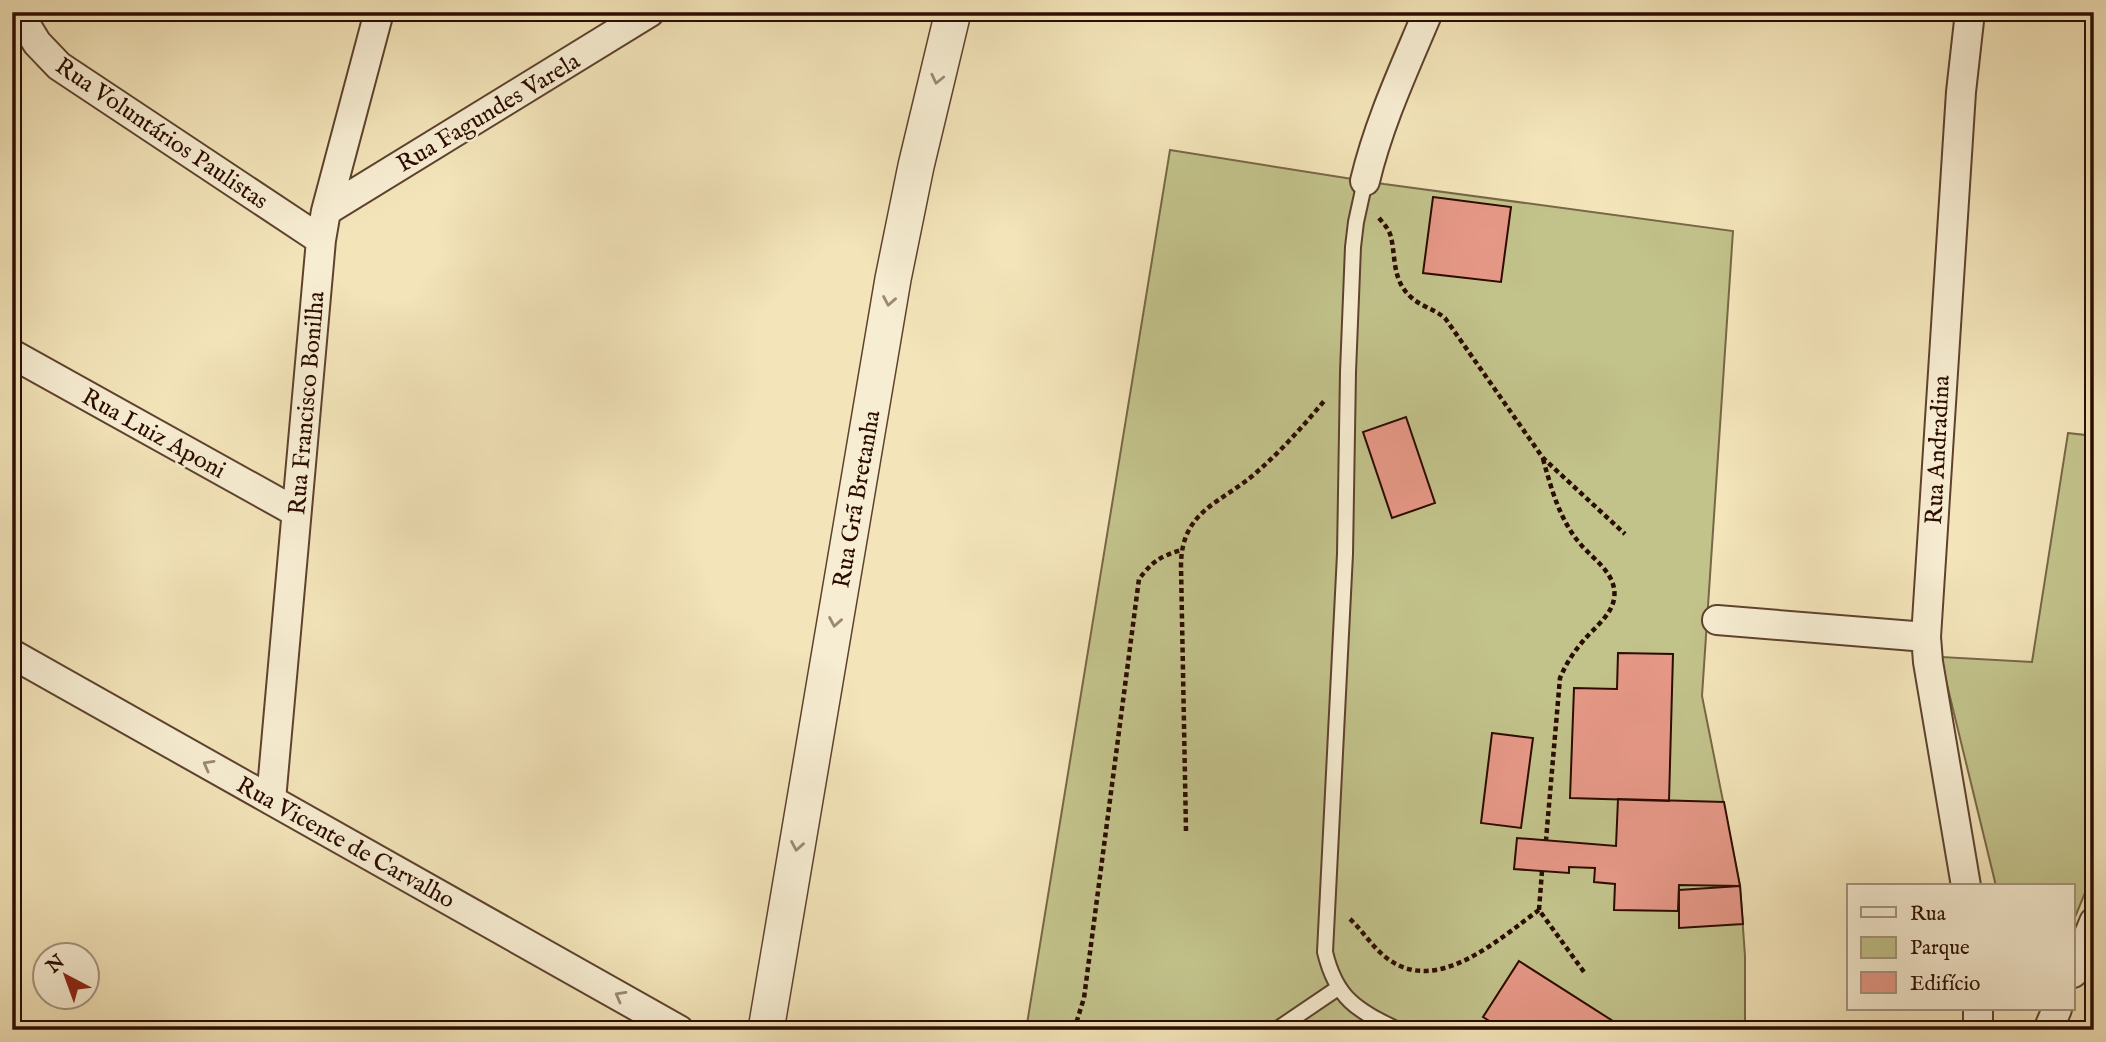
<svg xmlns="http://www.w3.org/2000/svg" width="2106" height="1042" viewBox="0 0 2106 1042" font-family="'IM FELL English',serif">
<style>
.green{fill:#c2c28b;stroke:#776746;stroke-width:2}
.building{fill:#e69887;stroke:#2c0c00;stroke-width:2}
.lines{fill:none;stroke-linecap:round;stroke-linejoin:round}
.service-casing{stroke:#5e422e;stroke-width:18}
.minor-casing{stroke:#5e422e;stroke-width:32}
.tertiary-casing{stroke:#5e422e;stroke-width:38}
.path{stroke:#2c0c00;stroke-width:4.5;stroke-dasharray:5 3.5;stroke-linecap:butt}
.service{stroke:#f7edd2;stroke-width:14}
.minor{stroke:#f7edd2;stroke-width:28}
.tertiary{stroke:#f7edd2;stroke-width:35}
.oneway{stroke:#9c8874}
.labels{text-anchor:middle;stroke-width:5;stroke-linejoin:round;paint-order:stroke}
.street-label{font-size:24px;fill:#2c0c00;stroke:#f7edd2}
</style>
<rect width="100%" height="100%" fill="#f3e4b9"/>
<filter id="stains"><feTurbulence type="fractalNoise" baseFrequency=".00286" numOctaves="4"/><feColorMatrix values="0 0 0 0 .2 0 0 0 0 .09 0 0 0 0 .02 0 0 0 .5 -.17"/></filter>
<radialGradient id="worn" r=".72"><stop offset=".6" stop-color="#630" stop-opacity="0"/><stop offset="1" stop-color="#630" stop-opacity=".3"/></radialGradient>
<path class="green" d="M1170,150L1384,184L1733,231L1702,696L1740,886L1745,956V1030H1026Z
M2068,433L2094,436V871L2073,922V886H1996L1942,664V657L2032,662Z"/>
<path class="building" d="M1433,197L1511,207L1501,282L1423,273Z
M1406,417L1435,503L1392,518L1363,432Z
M1618,653L1673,654L1669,801L1570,798L1574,688L1617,689Z
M1492,733L1533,738L1521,828L1481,823Z
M1618,799L1724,802L1740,886L1679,885L1678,911L1614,910L1615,884L1594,882L1595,868L1569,867V873L1514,869L1517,838L1616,846Z
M1740,886L1743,924L1679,928V890Z
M1519,961L1627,1030H1504L1483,1017Z"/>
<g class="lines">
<g class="service-casing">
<path id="service" d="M1365,181L1356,222L1353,247L1348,372L1345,554L1325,952C1336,999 1357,1010 1398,1030
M1279,1028L1338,988"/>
</g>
<g class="minor-casing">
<path id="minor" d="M18,12L37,43L59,66L321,240
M1365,181C1379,122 1405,67 1428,12
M326,211L650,12
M12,354L296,512
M1717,620L1926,637
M12,654L679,1030
M271,800L321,240L326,211L379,12
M1966,886L1928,662L1926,637L1961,92L1970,12
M2073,973L2094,922
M1978,1009V1030
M2048,1030L2057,1009"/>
</g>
<g class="tertiary-casing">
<path id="tertiary" d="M766,1030L893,279L916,166L953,12"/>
</g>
<path class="path" d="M1379,218C1384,224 1389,229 1391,237C1396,259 1392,281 1412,298C1421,306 1434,309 1445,318L1543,458L1625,534
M1543,459C1552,491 1560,521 1582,546C1596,561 1618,576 1614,599C1611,616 1593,629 1583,641C1573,653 1566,664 1560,678L1546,840
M1186,831L1181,566C1181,509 1223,503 1258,471C1283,449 1304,425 1325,400
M1542,871L1539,910L1584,972
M1350,919C1363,931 1373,948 1388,959C1438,996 1500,938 1539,910
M1074,1030L1084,998L1139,579C1153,561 1159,557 1181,550"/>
<use href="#service" class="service"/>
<use href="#minor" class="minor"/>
<use href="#tertiary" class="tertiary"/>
</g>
<defs><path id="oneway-chevron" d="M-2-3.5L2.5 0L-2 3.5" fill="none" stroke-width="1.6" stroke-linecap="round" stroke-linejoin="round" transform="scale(1.75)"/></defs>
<g class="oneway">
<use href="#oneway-chevron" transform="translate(937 79) rotate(103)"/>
<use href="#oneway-chevron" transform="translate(889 301) rotate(100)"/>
<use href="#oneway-chevron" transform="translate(835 622) rotate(100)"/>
<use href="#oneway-chevron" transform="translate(208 765) rotate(-151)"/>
<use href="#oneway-chevron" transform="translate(797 846) rotate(100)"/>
<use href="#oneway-chevron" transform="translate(620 996) rotate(-151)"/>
</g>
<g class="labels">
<g class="street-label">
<text transform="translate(488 112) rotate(-31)" y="8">Rua Fagundes Varela</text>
<text transform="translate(162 133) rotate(34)" y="8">Rua Voluntários Paulistas</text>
<text transform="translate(306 403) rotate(-85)" y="8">Rua Francisco Bonilha</text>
<text transform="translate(154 433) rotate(29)" y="8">Rua Luiz Aponi</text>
<text transform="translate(1937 450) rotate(-87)" y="8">Rua Andradina</text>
<text transform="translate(856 499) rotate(-80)" y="8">Rua Grã Bretanha</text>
<text transform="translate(346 842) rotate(29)" y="8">Rua Vicente de Carvalho</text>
</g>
</g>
<rect width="2106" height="1042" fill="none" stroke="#f3e4b9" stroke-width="42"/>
<rect x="14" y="14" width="2078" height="1014" fill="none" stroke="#2c0c00" stroke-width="3.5"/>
<rect x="21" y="21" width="2064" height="1000" fill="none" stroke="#2c0c00" stroke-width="2"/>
<rect x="1847" y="884" width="228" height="126" fill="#f7edd2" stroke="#a6937e" stroke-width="2"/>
<rect x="1861" y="907" width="35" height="10" fill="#f7edd2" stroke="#a6937e" stroke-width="2"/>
<text x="1910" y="920" font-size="21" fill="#2c0c00">Rua</text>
<rect x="1861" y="937" width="35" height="21" fill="#c2c28b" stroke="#a6937e" stroke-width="2"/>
<text x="1910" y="954" font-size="21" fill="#2c0c00">Parque</text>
<rect x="1861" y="972" width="35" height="21" fill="#e69887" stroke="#a6937e" stroke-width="2"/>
<text x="1910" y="990" font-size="21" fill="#2c0c00">Edifício</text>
<g transform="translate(66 976) rotate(319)"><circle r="33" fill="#f7edd2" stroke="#a6937e" stroke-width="2"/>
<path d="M0-5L12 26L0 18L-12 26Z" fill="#8f2418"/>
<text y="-10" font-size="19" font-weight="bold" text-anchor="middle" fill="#2c0c00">N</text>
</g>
<rect width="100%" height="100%" filter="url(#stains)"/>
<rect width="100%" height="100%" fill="url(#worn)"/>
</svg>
